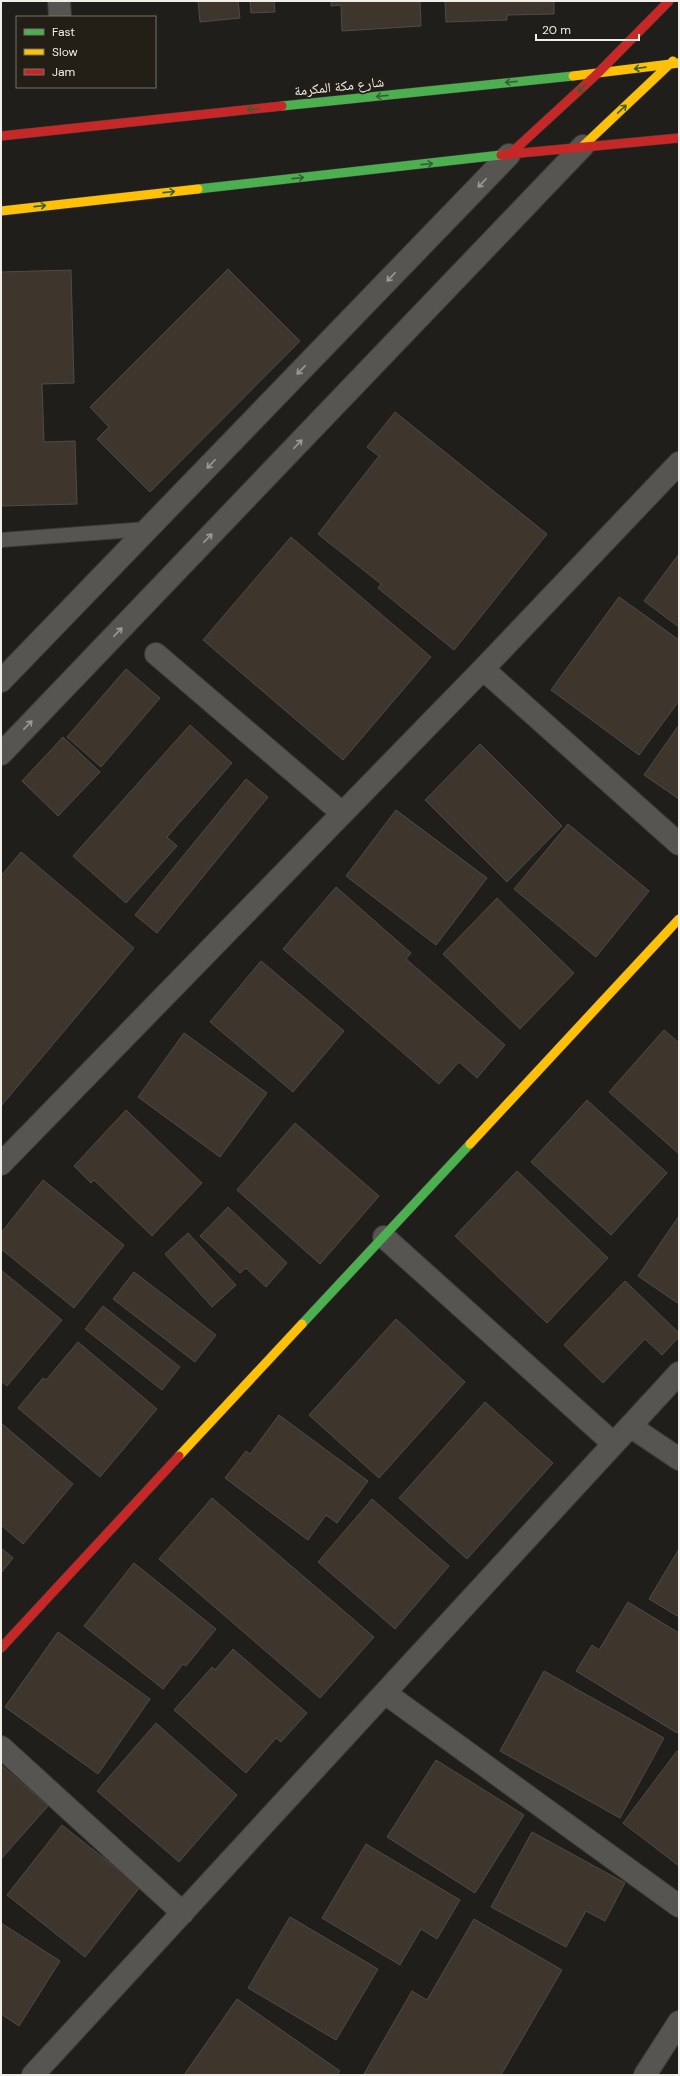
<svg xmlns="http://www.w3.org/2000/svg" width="680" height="2076" viewBox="0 0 680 2076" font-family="'DM Sans','Noto Naskh Arabic',sans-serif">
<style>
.building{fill:#3e362d;stroke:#4e4b48}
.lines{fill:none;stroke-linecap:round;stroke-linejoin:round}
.lane-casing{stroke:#3b3a36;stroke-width:16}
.street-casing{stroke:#3b3a36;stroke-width:24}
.fast-casing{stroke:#3b3a36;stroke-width:10}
.slow-casing{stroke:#3b3a36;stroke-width:10}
.jam-casing{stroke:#3b3a36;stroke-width:10}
.lane{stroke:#575552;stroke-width:14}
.street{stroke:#575552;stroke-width:22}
.fast{stroke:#4caf50;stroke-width:9}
.slow{stroke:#ffc107;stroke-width:9}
.jam{stroke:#c62828;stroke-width:9}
.oneway{stroke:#356031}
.oneway2{stroke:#9c9a96}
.labels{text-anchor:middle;stroke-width:3.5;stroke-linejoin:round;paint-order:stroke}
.street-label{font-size:14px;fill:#f1eee8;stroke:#231f17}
</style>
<rect width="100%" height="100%" fill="#201e1a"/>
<path class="building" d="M198,1H238L240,18L200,22Z
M250,1H274L275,12L251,13Z
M331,1H420L421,26L342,31L341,5L331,6Z
M445,1H554V14L507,15V20L446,22Z
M228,269L300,341L150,492L97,439L109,427L90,407Z
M71,270L74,383L42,384L44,442L75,441L77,504L1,506V272Z
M395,412L547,534L454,650L378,588L381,584L318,534L379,456L367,447Z
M291,537L431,657L343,760L203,640Z
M679,554V627L644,601Z
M619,597L679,640V701L639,755L551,690Z
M126,669L160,698L101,767L67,737Z
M190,725L232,763L167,837L177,846L126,903L73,856Z
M679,725V799L644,775Z
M63,737L100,772L58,816L22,781Z
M480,744L562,826L507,882L425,800Z
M246,779L268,797L157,933L135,915Z
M396,810L487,878L436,945L346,876Z
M568,824L649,891L596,957L514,889Z
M21,852L134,948L1,1106V876Z
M336,887L411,953L406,959L505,1045L477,1078L459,1062L439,1084L283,949Z
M497,898L574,973L520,1029L443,954Z
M261,961L344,1031L293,1092L210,1022Z
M664,1030L679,1043V1154L609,1092Z
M184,1033L267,1093L220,1157L138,1097Z
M587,1100L667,1173L611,1235L531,1162Z
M126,1110L202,1183L152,1236L94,1180L91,1183L74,1166Z
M295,1123L379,1196L320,1264L237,1190Z
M517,1171L608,1258L547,1323L455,1236Z
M43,1180L124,1245L74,1308L1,1249V1233Z
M228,1207L287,1263L266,1287L246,1268L240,1273L200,1236Z
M679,1216V1304L638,1276Z
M188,1233L236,1285L212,1307L165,1254Z
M1,1270L62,1320L7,1386L1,1381Z
M134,1272L216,1335L195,1362L113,1299Z
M625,1281L679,1333V1337L662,1355L645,1339L603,1383L564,1345Z
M103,1306L180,1367L162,1390L85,1329Z
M396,1319L465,1382L379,1478L309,1415Z
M78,1342L157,1409L100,1477L18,1408L43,1378L46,1380Z
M485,1402L553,1463L467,1559L399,1498Z
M279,1415L368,1481L337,1523L326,1515L308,1540L225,1478L246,1451L250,1454Z
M1,1423L73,1484L23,1544L1,1525Z
M212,1498L374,1637L320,1698L159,1559Z
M372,1499L449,1566L395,1629L318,1562Z
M1,1548L13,1558L1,1573Z
M679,1549V1617L649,1599Z
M134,1563L216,1629L186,1666L183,1664L163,1689L84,1626Z
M628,1602L679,1633V1729L677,1733L576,1671L592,1645L599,1650Z
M58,1632L150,1699L98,1774L5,1707Z
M233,1649L307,1713L281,1742L276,1738L246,1773L174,1710L212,1667L215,1670Z
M544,1671L664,1738L620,1818L500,1751Z
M156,1723L237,1795L179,1862L97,1791Z
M677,1751L679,1753V1866L623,1823Z
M436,1760L524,1815L475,1893L387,1837Z
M1,1765L48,1806L1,1859Z
M62,1825L140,1887L85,1957L7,1895Z
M532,1832L625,1883L605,1921L586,1911L566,1947L491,1907Z
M366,1844L460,1900L437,1939L421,1929L400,1965L322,1918Z
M290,1917L378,1969L336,2040L248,1988Z
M474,1919L562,1970L501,2075L364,2074L412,1991L427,2000Z
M1,1923L60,1961L19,2026L1,2014Z
M237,1999L340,2071L337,2075H184Z"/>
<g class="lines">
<g class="lane-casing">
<path id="lane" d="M1,540L147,529"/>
</g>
<g class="street-casing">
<path id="street" d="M59,1L60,17
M156,654L342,813
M483,669L679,844
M1,681L509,155
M1,754L583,146
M1,1164L483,669L679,463
M384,1237L614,1444
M630,1426L679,1459
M385,1693L679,1906
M1,1747L183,1913
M33,2075L679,1373
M645,2075L679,2022"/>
</g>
<g class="fast-casing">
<path id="fast" d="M282,106L573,76
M198,189L501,155
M302,1324L470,1144"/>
</g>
<g class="slow-casing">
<path id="slow" d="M573,76L679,63
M583,146L673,61
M1,211L198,189
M470,1144L679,919
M179,1456L302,1324"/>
</g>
<g class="jam-casing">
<path id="jam" d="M1,136L282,106
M501,155L679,138
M509,155L598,73L669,1
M1,1648L179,1456"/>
</g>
<use href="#lane" class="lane"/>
<use href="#street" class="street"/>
<use href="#fast" class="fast"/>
<use href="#slow" class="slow"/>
<use href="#jam" class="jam"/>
</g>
<defs><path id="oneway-shaft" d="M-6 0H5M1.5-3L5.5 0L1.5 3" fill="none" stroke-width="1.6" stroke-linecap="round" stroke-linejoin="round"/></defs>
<g class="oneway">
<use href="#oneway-shaft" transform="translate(640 68) rotate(172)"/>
<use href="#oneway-shaft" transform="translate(511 82) rotate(174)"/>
<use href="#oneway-shaft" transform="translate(582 88) rotate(137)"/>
<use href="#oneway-shaft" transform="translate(382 96) rotate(174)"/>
<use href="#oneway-shaft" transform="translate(253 109) rotate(174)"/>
<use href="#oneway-shaft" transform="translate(622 109) rotate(-43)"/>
<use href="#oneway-shaft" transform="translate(427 164) rotate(-6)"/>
<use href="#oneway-shaft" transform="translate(298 178) rotate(-6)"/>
<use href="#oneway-shaft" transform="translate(169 192) rotate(-6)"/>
<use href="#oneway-shaft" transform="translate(40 206) rotate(-6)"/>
</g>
<g class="oneway2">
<use href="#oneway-shaft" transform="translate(482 183) rotate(134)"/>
<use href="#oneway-shaft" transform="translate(391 277) rotate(134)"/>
<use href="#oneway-shaft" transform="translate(301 370) rotate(134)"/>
<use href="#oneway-shaft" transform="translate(298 444) rotate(-46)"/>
<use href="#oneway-shaft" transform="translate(211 464) rotate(134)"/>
<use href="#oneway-shaft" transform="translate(208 538) rotate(-46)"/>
<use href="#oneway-shaft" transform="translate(118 632) rotate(-46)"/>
<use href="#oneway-shaft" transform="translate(28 725) rotate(-46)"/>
</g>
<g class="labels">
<g class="street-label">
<text transform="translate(339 86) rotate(-6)" y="5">شارع مكة المكرمة</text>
</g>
</g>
<rect width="680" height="2076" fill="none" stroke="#f1eee8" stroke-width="4"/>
<rect x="16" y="16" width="140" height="72" fill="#231f17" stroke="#75726b"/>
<rect x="24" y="29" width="20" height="6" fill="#4caf50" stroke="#75726b"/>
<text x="52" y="36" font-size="12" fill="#f1eee8">Fast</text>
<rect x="24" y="49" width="20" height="6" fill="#ffc107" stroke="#75726b"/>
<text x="52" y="56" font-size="12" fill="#f1eee8">Slow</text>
<rect x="24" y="69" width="20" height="6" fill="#c62828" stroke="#75726b"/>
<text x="52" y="76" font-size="12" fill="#f1eee8">Jam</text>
<path d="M536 34v6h103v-6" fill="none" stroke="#f1eee8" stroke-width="2"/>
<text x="542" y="34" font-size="12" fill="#f1eee8" stroke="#231f17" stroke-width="3" paint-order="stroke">20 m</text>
</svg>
